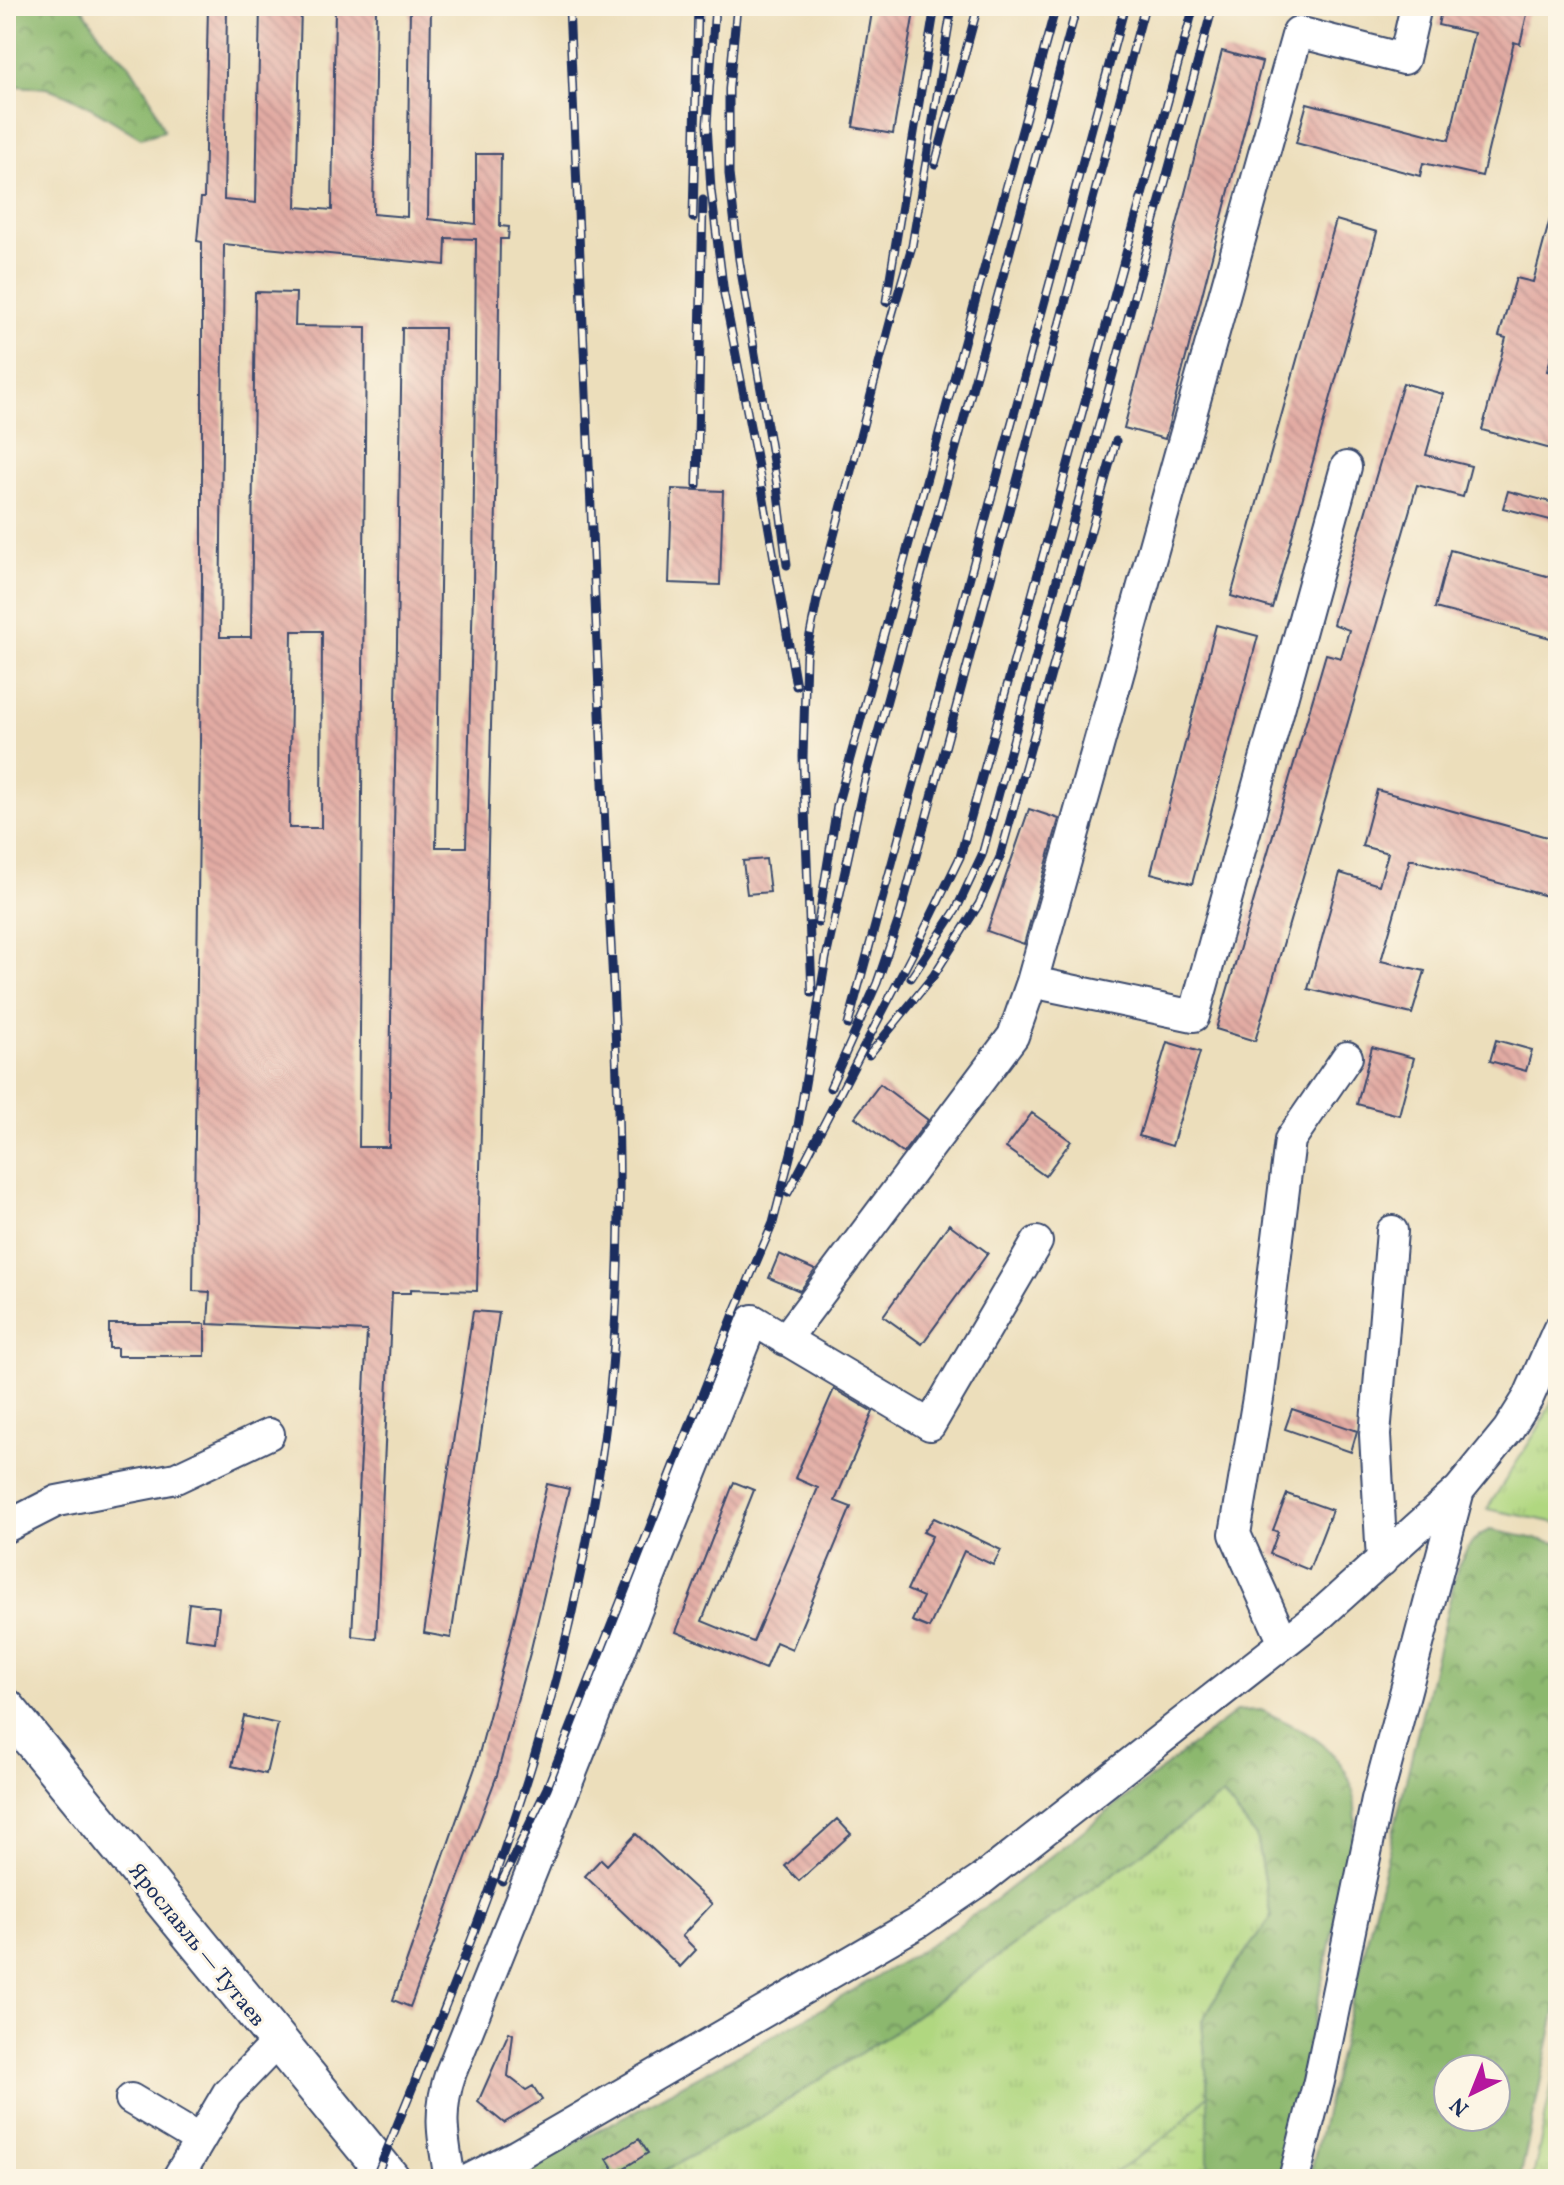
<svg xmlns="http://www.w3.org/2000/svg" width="1564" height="2185" viewBox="0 0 1564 2185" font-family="Vollkorn,serif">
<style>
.grass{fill:url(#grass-tufts);stroke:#66836f;stroke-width:2}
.forest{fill:url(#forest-crowns);stroke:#547466;stroke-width:2;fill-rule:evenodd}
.wetland{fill:url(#wetland-marsh);stroke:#66836f;stroke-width:2}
.building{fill:url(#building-back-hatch);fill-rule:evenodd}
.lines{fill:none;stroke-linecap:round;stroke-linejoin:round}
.minor-casing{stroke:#3a496c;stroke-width:34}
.major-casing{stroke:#3a496c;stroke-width:42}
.minor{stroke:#fff;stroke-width:30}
.major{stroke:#fff;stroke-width:38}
.rail-casing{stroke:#1b2f5e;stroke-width:9}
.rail{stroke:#fcf5e5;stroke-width:6;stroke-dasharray:18;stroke-linecap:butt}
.labels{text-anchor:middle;stroke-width:6;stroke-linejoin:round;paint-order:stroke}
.street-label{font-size:22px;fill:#1b2f5e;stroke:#fcf5e5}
</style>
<defs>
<pattern id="grass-tufts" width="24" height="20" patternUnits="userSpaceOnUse" patternTransform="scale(2)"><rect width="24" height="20" fill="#b0d780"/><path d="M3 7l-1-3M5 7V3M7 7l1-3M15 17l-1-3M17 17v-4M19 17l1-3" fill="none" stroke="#97b971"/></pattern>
<pattern id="forest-crowns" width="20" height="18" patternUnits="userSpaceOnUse" patternTransform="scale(2)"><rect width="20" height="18" fill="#8cb86e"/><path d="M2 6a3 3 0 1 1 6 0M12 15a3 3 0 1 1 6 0" fill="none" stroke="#72965e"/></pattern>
<pattern id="wetland-marsh" width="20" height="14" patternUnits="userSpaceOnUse" patternTransform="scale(2)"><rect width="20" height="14" fill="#b0d780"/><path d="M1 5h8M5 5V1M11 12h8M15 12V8" fill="none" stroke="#97b971"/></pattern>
<pattern id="building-back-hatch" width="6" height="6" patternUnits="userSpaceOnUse" patternTransform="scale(2)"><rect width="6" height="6" fill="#e2aba3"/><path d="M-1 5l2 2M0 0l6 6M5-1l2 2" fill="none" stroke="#c1938f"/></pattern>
</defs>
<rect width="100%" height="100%" fill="#fcf5e5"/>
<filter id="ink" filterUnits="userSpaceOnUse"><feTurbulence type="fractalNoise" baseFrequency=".0125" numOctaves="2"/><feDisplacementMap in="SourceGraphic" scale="16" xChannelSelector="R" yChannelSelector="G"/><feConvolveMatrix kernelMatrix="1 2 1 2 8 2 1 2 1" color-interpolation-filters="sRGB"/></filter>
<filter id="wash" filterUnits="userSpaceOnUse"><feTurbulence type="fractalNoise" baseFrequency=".006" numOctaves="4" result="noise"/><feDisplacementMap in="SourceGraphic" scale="32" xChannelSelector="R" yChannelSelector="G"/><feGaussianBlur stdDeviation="1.8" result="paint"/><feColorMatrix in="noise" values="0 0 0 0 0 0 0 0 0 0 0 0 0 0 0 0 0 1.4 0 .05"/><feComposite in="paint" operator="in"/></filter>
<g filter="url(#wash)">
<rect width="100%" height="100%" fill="#ecdebb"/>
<path class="grass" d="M1558,1387V1523L1487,1509L1541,1424Z
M1223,1795L1256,1837L1271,1918L1235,1966L1202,2021L1208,2095L1203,2179H654V2176L760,2118L890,2034Z
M1558,2052V2179H1533Z"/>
<path class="forest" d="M6,6H81L104,41L129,64L150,97L164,131L141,138C115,123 78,97 50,89C34,85 19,90 6,81Z
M1490,1530L1558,1543V1999L1520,2179H1309L1458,1566C1466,1550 1472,1537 1490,1530ZM1448,2069H1496V2117H1448Z
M1261,1710C1298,1727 1339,1745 1352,1787C1355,1797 1355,1809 1356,1820L1286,2153L1278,2179H1203L1208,2171V2095L1202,2021L1235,1966L1271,1918L1256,1837L1223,1795L890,2034L760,2118L655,2176L654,2179H509L804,2019L932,1944L996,1899L1217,1726L1237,1711Z"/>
<path class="wetland" d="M1208,2095V2171L1203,2179H1107L1178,2127Z"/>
<g id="blocks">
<path class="building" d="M208,6H227L224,200L256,203L260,6H301L296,207L332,210L335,6H376L373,214L407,217L410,6H431L428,219L476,224V154H501L500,226L509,227L508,239H500L495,564L477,1291L411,1289V1293H392L376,1639L352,1636L367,1331L208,1324L210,1292L193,1291L202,583V242L197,241L201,198H204ZM446,238L476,239L473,591L466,847H436L444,328H402L389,1147H359L366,327L295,326L296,293L255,292L251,637H220L224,244L445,265ZM292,631H322L321,828H289Z
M873,6H915L893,134L853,127Z
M1442,6H1529L1520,44L1514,42L1482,176L1423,163L1420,176L1296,143L1307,103L1449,140L1474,33L1438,25Z
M1222,51L1262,62L1165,439L1124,428Z
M1553,208L1558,209V334L1547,371L1558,374V451L1482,430L1506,338L1499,336L1516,278L1533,282Z
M1336,220L1377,232L1272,608L1231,596Z
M1403,383L1443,394L1426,455L1471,466L1463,497L1417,485L1255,1041L1216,1029L1326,654L1341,658L1349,630L1333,624Z
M672,489L723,491L720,585L669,583Z
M1508,491L1558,504V522L1503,508Z
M1450,550L1558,579V640L1435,608Z
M1216,625L1258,636L1192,884L1151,873Z
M1377,790L1558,840V899L1410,859L1381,961L1425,971L1412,1014L1308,989L1340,873L1379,885L1388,853L1362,846Z
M1029,809L1059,819L1024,944L987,931Z
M766,859L770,892L747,894L743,861Z
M1496,1040L1532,1050L1526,1071L1490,1061Z
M1167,1042L1200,1052L1172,1146L1139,1136Z
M1372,1047L1414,1058L1399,1115L1357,1104Z
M880,1084L928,1120L903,1153L855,1117Z
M1032,1113L1071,1141L1045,1176L1006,1148Z
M949,1224L988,1253L922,1344L883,1316Z
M779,1254L815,1270L800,1291L769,1278Z
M473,1311L499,1313L451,1638L424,1633Z
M109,1324H205V1356H117V1348H109Z
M834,1389L873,1412L835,1501L851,1507L792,1649L776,1642L765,1669L676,1632L734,1482L754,1490L702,1621L753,1642L818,1488L795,1478Z
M1292,1409L1357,1431L1351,1452L1285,1429Z
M547,1484L569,1489L530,1653L497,1775L410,2007L393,2000L476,1765L508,1646Z
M1287,1494L1332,1510L1309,1570L1270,1554L1278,1532L1273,1530Z
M934,1518L1001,1550L993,1565L964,1551L929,1628L912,1621L923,1597L907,1590L932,1536L923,1532Z
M189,1603L219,1607L215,1642L185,1638Z
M244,1716L278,1724L266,1774L232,1766Z
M837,1819L851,1834L799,1881L785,1866Z
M636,1834L712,1904L682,1936L696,1950L680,1967L585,1876L601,1859L607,1865Z
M509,2032L513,2034L508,2076L526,2090L533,2086L542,2100L504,2123L478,2102Z
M639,2139L648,2153L616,2173L607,2159Z"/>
</g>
</g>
<g filter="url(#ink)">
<use href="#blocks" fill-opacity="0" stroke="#3a496c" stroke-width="2"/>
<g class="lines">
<g class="minor-casing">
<path id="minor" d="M1032,982L1298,32L1404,59L1416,6
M785,1340L1013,1036L1032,982L1194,1016L1346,467
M6,1527L57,1501L176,1478L269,1434
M1382,1561L1375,1435L1392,1231
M1284,1643L1235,1534L1259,1392L1290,1140L1347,1057
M131,2099L200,2140
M177,2179L227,2094L278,2041
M450,2179C443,2139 437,2112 451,2072L753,1320L930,1425L1037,1242
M470,2179L517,2155L919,1922L981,1880L1321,1614L1459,1490L1508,1430L1528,1398L1558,1330
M1294,2179L1319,2081L1377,1799L1459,1490"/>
</g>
<g class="major-casing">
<path id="major" d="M6,1708L391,2179"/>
</g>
<use href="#minor" class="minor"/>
<use href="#major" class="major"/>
<g class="rail-casing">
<path id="rail" d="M715,6L707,124L711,190L724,294L760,477L796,686
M737,6L729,89V174L739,259L777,485L787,565
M935,164L978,6
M693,218L698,6
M886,302L935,6
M697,485L703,200
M818,923L837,806L1056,6
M911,978L956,910L982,855L1213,6
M812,993L803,757L806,655L817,600L892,315L912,246L952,6
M848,1025L1125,6
M869,1055L934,975L979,904L1000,857L1116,441
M830,1088L877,983L899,919L1145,6
M788,1193L915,949L960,857L1194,6
M502,1881L547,1788L734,1314L773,1223L798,1126L826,958L864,784L1077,6
M375,2179C435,2032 498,1884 542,1731C567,1642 587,1551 601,1460C633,1251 615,1037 605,828C593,554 581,280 569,6"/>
</g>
<use href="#rail" class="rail"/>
</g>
</g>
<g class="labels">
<g class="street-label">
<text transform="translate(198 1944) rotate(51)" y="8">Ярославль — Тутаев</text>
</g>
</g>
<rect width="1564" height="2185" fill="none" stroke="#fcf5e5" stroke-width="32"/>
<g transform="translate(1472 2093) rotate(223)"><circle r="38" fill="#fcf5e5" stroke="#a2a6af" stroke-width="2"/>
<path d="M0-6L14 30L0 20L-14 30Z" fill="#b5179e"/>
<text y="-12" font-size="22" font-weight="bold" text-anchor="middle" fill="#1b2f5e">N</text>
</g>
</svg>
